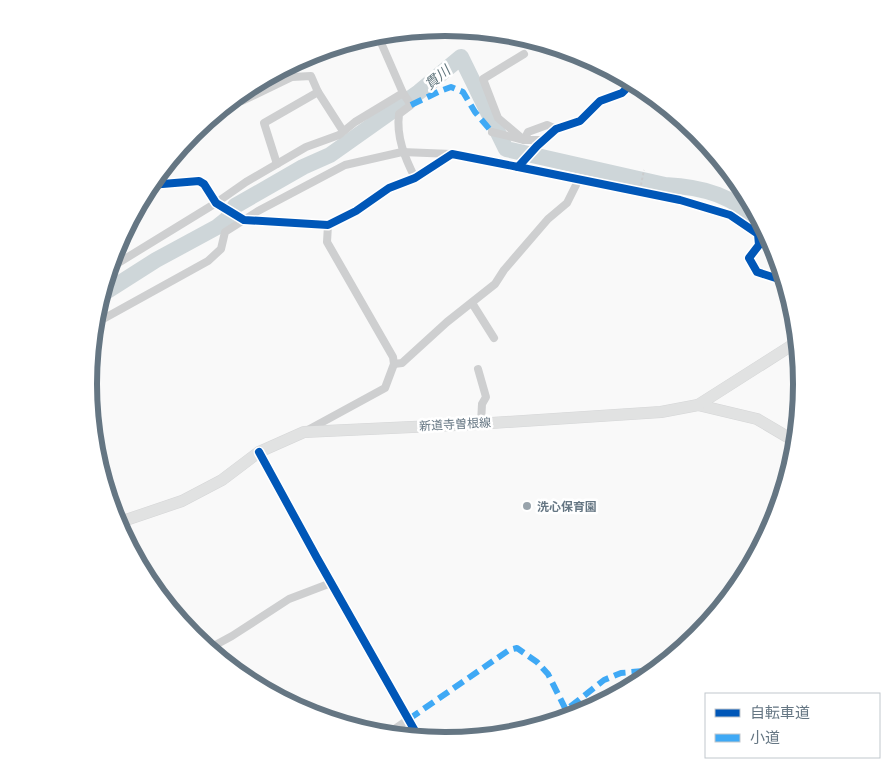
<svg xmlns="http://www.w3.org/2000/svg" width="890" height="768" viewBox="0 0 890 768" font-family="Manrope,'Noto Sans JP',sans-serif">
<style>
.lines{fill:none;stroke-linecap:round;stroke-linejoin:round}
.river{stroke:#ced6d9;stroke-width:16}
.secondary-casing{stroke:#d5d6d7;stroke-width:12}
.path{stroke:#cbcccd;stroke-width:2;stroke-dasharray:2.5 2.5;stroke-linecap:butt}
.street{stroke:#cecfd0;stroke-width:8}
.secondary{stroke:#e1e2e2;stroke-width:11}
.quiet{stroke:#3fa9f5;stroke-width:6;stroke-dasharray:12 6;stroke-linecap:butt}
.cycleway-casing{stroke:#fff;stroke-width:11}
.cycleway{stroke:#0057b8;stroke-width:8}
.poi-dot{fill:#99a4ac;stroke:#fff;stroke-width:2}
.labels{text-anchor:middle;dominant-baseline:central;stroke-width:5;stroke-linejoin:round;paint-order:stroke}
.street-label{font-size:12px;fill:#657683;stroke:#fff}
.poi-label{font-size:12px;font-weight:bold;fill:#657683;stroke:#fff;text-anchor:start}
.water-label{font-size:14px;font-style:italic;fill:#60757c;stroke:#fff}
.rim{fill:none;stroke:#657683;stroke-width:6}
</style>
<rect width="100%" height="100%" fill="#f9f9f9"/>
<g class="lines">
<!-- river -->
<path class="river" d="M101 295 156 260 217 227 227 219 235 206 303 167 330 155 419 92 461 57 506 149 665 185C705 187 733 196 761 223"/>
<defs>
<g id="secondary">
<polyline points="698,405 757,419 796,442"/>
<polyline points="117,523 182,501 222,480 259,452 304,432 477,424 661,412 698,405 797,342"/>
</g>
</defs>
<!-- secondary casing -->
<use href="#secondary" class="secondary-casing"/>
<!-- path -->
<polyline class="path" points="641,185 644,170"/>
<!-- street -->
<g class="street">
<path d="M375 35 379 38 403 93 411 105 399 114C396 137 405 158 415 178"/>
<polyline points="524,54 483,79 498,118 524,140 528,132 547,125 556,129"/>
<polyline points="229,102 242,101 292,77 311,76 318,92 343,131"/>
<polyline points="492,132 524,140 545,140"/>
<polyline points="277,164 264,123 318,92"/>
<polyline points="518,167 680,200 730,215 758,234 759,245 749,258 757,272 785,281"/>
<polyline points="150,185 199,181 204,184 216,203 244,220 328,225 356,211 389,188 415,178 452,154 518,167 537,146 556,129 580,121 600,101 622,93 633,82"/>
<polyline points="110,268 216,203 246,182 306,147 339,135 355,122 403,93"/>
<polyline points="472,303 494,338"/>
<polyline points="94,324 208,261 221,249 225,232 258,211 345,165 402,152 452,154"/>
<polyline points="394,364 402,363 447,322 495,284 504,270 548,219 567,203 579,179"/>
<polyline points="478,369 486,397 482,404 481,423"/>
<polyline points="306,431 385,388 394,364 393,357 327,242 328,225"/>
<polyline points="259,452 317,558 419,738"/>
<polyline points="208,649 232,636 289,599 331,583"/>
<polyline points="386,735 409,719"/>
</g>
<!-- secondary -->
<use href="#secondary" class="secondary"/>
<!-- quiet -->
<g class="quiet">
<polyline points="411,105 440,91 451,87 463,92 475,112 492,132"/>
<polyline points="409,719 509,650 517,648 537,662 548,674 566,710 604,680 621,673 656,670"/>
</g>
<defs>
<g id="cycleway">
<polyline points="518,167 680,200 730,215 758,234 759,245 749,258 757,272 785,281"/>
<polyline points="150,185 199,181 204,184 216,203 244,220 328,225 356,211 389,188 415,178 452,154 518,167 537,146 556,129 580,121 600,101 622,93 633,82"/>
<polyline points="259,452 317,558 419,738"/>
</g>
</defs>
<!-- cycleway casing -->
<use href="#cycleway" class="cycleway-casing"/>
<!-- cycleway -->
<use href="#cycleway" class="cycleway"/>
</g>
<!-- markers -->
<circle class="poi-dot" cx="527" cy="506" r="5"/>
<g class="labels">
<!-- street labels -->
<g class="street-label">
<text transform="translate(455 424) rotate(-3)">新道寺曽根線</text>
</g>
<!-- poi labels -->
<g class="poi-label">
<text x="537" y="506">洗心保育園</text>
</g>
<!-- water labels -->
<g class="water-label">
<text transform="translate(437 77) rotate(-40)">貫川</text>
</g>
</g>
<!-- crop -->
<path d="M0 0H890V768H0ZM97 384a348 348 0 1 1 696 0a348 348 0 1 1-696 0Z" fill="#fff" fill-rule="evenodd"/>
<path class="rim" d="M97 384a348 348 0 1 1 696 0a348 348 0 1 1-696 0Z"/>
<!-- legend -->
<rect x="705" y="693" width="175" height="65" fill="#ffffff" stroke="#c1c8cd"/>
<rect x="715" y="709" width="25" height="8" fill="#0057b8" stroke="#c1c8cd"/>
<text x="750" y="718" font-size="15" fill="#657683">自転車道</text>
<rect x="715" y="734" width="25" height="8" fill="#3fa9f5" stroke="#c1c8cd"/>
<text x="750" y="743" font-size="15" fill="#657683">小道</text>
</svg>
